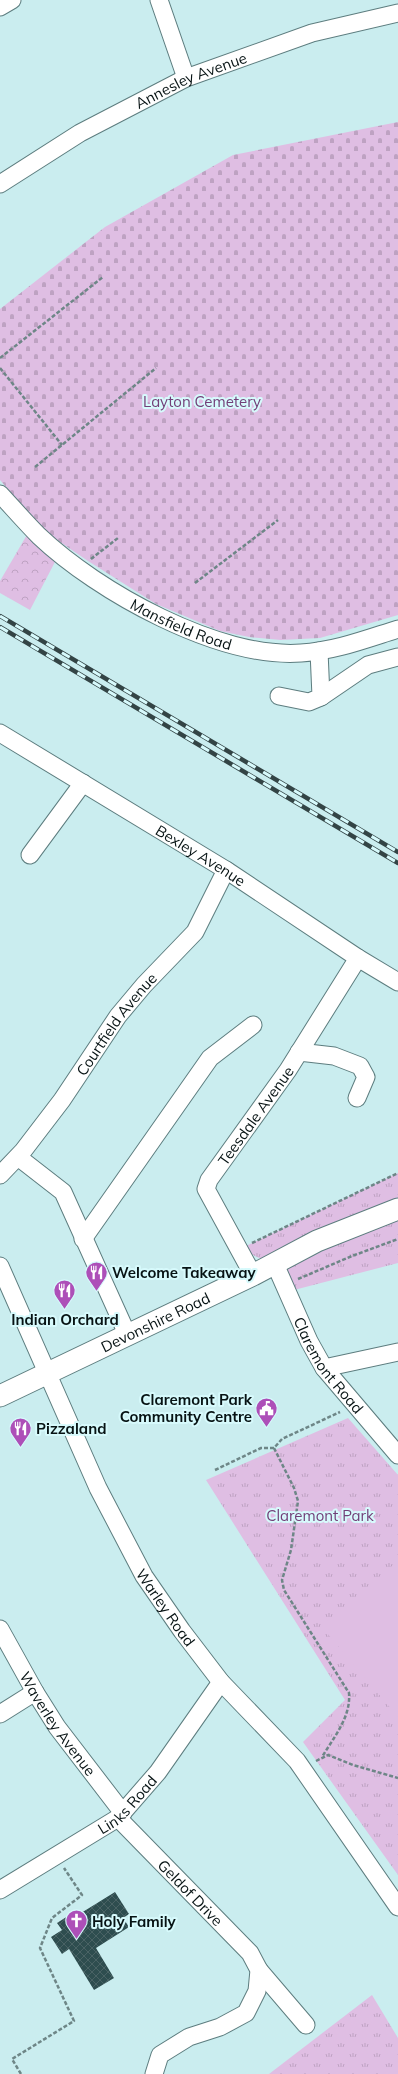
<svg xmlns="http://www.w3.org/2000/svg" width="398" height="2074" viewBox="0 0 398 2074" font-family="Mulish,sans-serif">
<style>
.grass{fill:url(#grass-tufts)}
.forest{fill:url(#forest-crowns)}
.cemetery{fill:url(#cemetery-stones)}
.garden{fill:#dfbee3}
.building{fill:url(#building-cross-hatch)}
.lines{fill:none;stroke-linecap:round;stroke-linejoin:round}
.minor-casing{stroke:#5d7d7f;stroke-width:19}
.major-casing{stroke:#5d7d7f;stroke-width:23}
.path{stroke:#6e8687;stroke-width:2.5;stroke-dasharray:4 2;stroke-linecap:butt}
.minor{stroke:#fff;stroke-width:17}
.major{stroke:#fff;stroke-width:21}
.rail-casing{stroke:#334445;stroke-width:4.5}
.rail{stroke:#d7fafc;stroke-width:3;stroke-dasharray:9;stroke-linecap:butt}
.labels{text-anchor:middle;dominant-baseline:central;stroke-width:4;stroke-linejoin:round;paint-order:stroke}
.street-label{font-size:15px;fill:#071314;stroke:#d7fafc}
.park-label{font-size:15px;fill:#723f78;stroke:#d7fafc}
.poi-label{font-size:15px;font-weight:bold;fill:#071314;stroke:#d7fafc;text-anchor:start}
</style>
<defs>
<pattern id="grass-tufts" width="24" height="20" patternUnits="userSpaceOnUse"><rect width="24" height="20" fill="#dfbee3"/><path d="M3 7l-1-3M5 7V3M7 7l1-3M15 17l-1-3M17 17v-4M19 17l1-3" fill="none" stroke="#bea2c2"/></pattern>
<pattern id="forest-crowns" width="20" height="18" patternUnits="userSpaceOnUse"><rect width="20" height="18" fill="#dfbee3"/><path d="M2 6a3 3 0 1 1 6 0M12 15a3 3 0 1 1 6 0" fill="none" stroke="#bea2c2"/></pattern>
<pattern id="cemetery-stones" width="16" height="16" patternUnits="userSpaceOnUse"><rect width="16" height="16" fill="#dfbee3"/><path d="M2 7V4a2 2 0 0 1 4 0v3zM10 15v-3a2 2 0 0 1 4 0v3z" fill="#bea2c2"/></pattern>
<pattern id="building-cross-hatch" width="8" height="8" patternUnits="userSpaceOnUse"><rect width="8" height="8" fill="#2e4d4f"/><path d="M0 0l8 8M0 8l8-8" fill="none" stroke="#496264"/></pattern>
</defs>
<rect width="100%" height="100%" fill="#caedef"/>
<!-- grass -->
<g class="grass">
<polygon points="398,1173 398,1209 281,1262 259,1258 251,1254 246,1246"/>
<polygon points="398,1220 398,1263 294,1290 285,1270 354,1235"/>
<polygon points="348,1418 398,1475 398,1875 303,1742 345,1700 206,1480"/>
<polygon points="372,1995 398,2038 398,2074 269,2074"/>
</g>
<!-- forest -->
<polygon class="forest" points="28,533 57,558 30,610 0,593 0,581"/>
<!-- cemetery -->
<polygon class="cemetery" points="398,122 398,615 320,638 281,640 249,637 220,631 156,604 88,561 44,531 0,480 0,309 105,227 233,155"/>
<!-- garden -->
<polygon class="garden" points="398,1561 398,1717 321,1626"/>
<!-- building -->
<polygon class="building" points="115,1892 129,1914 123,1918 129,1927 96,1948 114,1978 94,1990 69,1949 62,1954 51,1937 62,1930 57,1923 71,1914 73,1918"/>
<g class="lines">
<defs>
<g id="minor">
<polyline points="159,0 186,78"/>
<polyline points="0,7 12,0"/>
<path id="s1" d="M0 184 80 133 186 78 312 33 398 13"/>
<path id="s2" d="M0 494C13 508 26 523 39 536 98 592 219 659 301 653 335 651 366 639 398 629"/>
<polyline points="279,696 309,702 321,697 319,651"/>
<polyline points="321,697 368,665 398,657"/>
<path id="s3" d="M0 733 226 870 358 958 398 982"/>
<polyline points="30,855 83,783"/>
<polyline points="299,1052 334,1056 360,1066 366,1077 357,1098"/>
<polyline points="18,1157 63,1192 128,1336"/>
<path id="s4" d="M0 1175 23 1151 62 1100 118 1016 144 985 195 932 226 870"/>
<polyline points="83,1239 210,1058 253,1025"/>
<path id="s5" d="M275 1264 309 1341 324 1368 398 1455"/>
<path id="s6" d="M0 1266 98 1488 144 1576 182 1631 221 1682 297 1761 398 1907"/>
<path id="s7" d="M253 1275 206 1189 209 1180 288 1070 358 958"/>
<polyline points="324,1368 398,1352"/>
<path id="s8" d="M0 1629 35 1692 57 1727 123 1813"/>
<polyline points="0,1714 35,1692"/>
<path id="s9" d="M118 1818 250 1953 259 1970 257 1991 246 2013 220 2027 189 2037 160 2055 154 2074"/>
<path id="s10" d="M0 1890 118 1818 158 1772 221 1682"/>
<polyline points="259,1970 306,2025"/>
</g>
<g id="major">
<path id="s11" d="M0 1396 253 1275 317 1241 398 1209"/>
</g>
</defs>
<!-- minor casing -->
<use href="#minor" class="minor-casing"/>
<!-- major casing -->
<use href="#major" class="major-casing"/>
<!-- path -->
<g class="path">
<polyline points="0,358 103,277"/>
<polyline points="0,368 62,445"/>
<polyline points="35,467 156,368"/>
<polyline points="91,559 118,538"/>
<polyline points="195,583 278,520"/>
<polyline points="252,1243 398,1173"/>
<polyline points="298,1279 352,1256 398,1239"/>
<path d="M274 1448 294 1488 298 1501 291 1550 282 1580 284 1590 349 1693C351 1717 334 1737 322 1757"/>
<polyline points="215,1470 261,1448 274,1448 282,1439 340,1412"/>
<polyline points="316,1761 328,1755 353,1765 398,1778"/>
<polyline points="21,2074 12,2059 74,2021 40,1948 52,1918 82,1895 64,1868"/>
</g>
<!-- minor -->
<use href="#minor" class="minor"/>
<!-- major -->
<use href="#major" class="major"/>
<defs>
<g id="rail">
<polyline points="0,616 398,852"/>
<polyline points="0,627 398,863"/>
</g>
</defs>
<!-- rail casing -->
<use href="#rail" class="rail-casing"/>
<!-- rail -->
<use href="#rail" class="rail"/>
</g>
<!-- icons -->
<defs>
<symbol id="restaurant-pin" viewBox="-11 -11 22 30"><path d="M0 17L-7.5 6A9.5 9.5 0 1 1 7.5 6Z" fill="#ad4fb8" stroke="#d7fafc"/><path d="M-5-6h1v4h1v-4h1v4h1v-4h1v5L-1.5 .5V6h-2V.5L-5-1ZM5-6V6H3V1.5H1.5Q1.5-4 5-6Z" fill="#fff"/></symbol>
<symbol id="civic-pin" viewBox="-11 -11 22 30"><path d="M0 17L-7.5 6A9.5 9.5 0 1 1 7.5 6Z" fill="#ad4fb8" stroke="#d7fafc"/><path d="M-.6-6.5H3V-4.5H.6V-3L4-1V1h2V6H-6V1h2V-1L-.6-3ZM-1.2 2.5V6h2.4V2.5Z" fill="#fff"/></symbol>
<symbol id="church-pin" viewBox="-11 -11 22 30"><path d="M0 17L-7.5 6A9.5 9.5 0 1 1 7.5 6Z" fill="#ad4fb8" stroke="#d7fafc"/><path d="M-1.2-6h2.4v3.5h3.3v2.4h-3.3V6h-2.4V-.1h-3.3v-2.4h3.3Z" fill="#fff"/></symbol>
</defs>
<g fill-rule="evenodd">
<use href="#restaurant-pin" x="84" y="1260" width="25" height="34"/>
<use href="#restaurant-pin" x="52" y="1278" width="25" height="34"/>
<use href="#civic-pin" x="254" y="1396" width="25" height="34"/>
<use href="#restaurant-pin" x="8" y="1416" width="25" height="34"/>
<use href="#church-pin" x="64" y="1908" width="25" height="34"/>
</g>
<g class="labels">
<!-- street labels -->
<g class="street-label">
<text stroke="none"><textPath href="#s1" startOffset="218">Annesley Avenue</textPath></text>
<text stroke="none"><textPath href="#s2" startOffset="226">Mansfield Road</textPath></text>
<text stroke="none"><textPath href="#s3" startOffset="235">Bexley Avenue</textPath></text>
<text stroke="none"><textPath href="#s4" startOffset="191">Courtfield Avenue</textPath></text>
<text stroke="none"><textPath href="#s7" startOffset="187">Teesdale Avenue</textPath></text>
<text stroke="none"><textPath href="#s11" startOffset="172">Devonshire Road</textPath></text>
<text stroke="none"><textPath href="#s5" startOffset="115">Claremont Road</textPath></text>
<text stroke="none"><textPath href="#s6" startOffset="380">Warley Road</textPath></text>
<text stroke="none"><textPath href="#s8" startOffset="111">Waverley Avenue</textPath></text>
<text stroke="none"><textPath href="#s10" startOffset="154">Links Road</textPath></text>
<text stroke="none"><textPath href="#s9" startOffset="104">Geldof Drive</textPath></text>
</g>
<!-- park labels -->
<g class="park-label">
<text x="202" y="401">Layton Cemetery</text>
<text x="320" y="1515">Claremont Park</text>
</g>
<!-- poi labels -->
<g class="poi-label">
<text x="112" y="1272">Welcome Takeaway</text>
<text x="65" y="1319" text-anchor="middle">Indian Orchard</text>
<text x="252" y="1399" text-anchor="end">Claremont Park<tspan x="252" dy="17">Community Centre</tspan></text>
<text x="36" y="1428">Pizzaland</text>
<text x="92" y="1921">Holy Family</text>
</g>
</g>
</svg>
